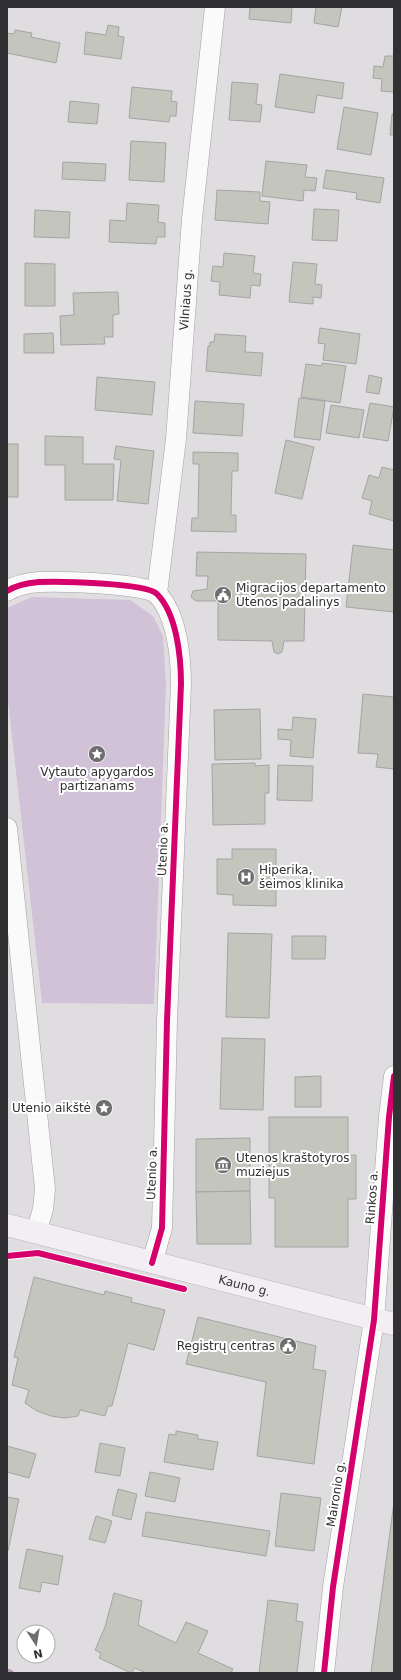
<svg xmlns="http://www.w3.org/2000/svg" width="401" height="1680" viewBox="0 0 401 1680" font-family="'DejaVu Sans',sans-serif">
<style>
.green{fill:#d2c2d7}
.lines{fill:none;stroke-linecap:round;stroke-linejoin:round}
.stream{stroke:#ac94b4;stroke-width:7}
.building{fill:#c4c5bd;stroke:#a5a4a4}
.minor-casing{stroke:#a2a0a3;stroke-width:21}
.primary-casing{stroke:#bcb3be;stroke-width:23}
.minor{stroke:#fafafa;stroke-width:20}
.primary{stroke:#f3eef4;stroke-width:22}
.cycleway-casing{stroke:#fff;stroke-width:8}
.cycleway{stroke:#d6006c;stroke-width:6}
.labels{text-anchor:middle;dominant-baseline:central;stroke-width:4;stroke-linejoin:round;paint-order:stroke}
.street-label{font-size:12px;fill:#313032;stroke:#fff}
.poi-label{font-size:12px;fill:#313032;stroke:#fff;text-anchor:start}
</style>
<rect width="100%" height="100%" fill="#e0dde1"/>
<!-- green -->
<polygon class="green" points="32,597 130,600 153,616 163,636 166,684 154,1004 42,1003 7,692 7,608"/>
<g class="lines">
<!-- stream -->
<polyline class="stream" points="7,1672 10,1673"/>
</g>
<!-- building -->
<g class="building">
<polygon points="250,7 292,7 291,23 249,19"/>
<polygon points="316,7 342,7 338,27 314,23"/>
<polygon points="108,25 119,27 118,36 124,37 121,59 84,54 86,32 106,35"/>
<polygon points="15,30 32,33 31,37 60,43 56,63 7,53 7,33 14,34"/>
<polygon points="385,56 394,56 394,92 381,91 382,79 373,78 374,66 383,67"/>
<polygon points="280,74 344,83 342,99 317,95 314,113 275,107"/>
<polygon points="232,82 258,84 256,104 262,105 260,122 229,120"/>
<polygon points="132,87 172,91 171,101 177,102 176,116 170,116 169,122 129,118"/>
<polygon points="70,101 99,104 97,124 68,122"/>
<polygon points="344,107 378,113 371,155 337,149"/>
<polygon points="392,114 394,114 394,135 390,135"/>
<polygon points="131,141 166,143 164,182 129,180"/>
<polygon points="266,161 307,165 305,177 317,178 315,191 304,190 303,201 262,196"/>
<polygon points="63,162 106,164 105,181 62,179"/>
<polygon points="326,170 384,178 380,203 356,199 357,193 323,188"/>
<polygon points="217,190 260,192 260,201 270,202 268,224 215,220"/>
<polygon points="127,203 159,205 158,222 165,223 165,237 157,237 156,244 109,242 110,220 126,221"/>
<polygon points="314,209 339,210 337,241 312,240"/>
<polygon points="35,210 70,212 69,238 34,237"/>
<polygon points="224,253 255,256 253,273 261,274 260,286 251,285 250,298 219,295 220,282 211,281 213,266 223,267"/>
<polygon points="293,262 317,264 315,284 322,285 321,298 313,297 313,304 289,302"/>
<polygon points="25,263 55,264 55,306 25,306"/>
<polygon points="118,292 119,314 113,315 113,337 104,337 105,344 61,345 60,316 74,315 73,293"/>
<polygon points="320,328 360,334 356,364 323,360 325,344 318,343"/>
<polygon points="53,333 54,353 24,353 24,334"/>
<polygon points="215,334 246,336 245,352 263,353 261,376 206,371 208,346 210,346 210,342 214,342"/>
<polygon points="322,363 346,366 340,403 301,397 306,364 322,366"/>
<polygon points="369,375 382,378 379,394 366,392"/>
<polygon points="97,377 155,382 152,415 95,410"/>
<polygon points="299,398 325,401 320,440 294,437"/>
<polygon points="195,401 244,404 242,436 193,433"/>
<polygon points="370,403 394,407 388,441 363,437"/>
<polygon points="331,405 364,410 359,438 326,433"/>
<polygon points="45,436 83,437 83,464 114,464 113,500 65,500 65,465 45,465"/>
<polygon points="286,440 314,447 302,499 275,493"/>
<rect x="7" y="444" width="11" height="53"/>
<polygon points="116,446 154,451 148,504 117,501 121,460 114,459"/>
<polygon points="193,452 238,453 238,471 232,471 231,515 236,515 236,532 191,531 192,518 198,518 199,464 193,464"/>
<polygon points="382,467 394,470 394,521 369,514 372,501 362,498 369,475 379,478"/>
<polygon points="353,545 394,550 394,612 346,607"/>
<polygon points="197,552 306,554 304,641 284,641 282,652 278,654 274,652 272,641 218,640 218,601 196,601 191,597 193,591 207,589 208,576 196,576"/>
<polygon points="363,694 394,697 394,769 376,767 378,754 358,753"/>
<polygon points="260,709 261,759 215,760 214,710"/>
<polygon points="293,717 316,719 313,758 290,756 291,740 278,739 278,729 292,730"/>
<polygon points="255,763 255,766 269,765 269,793 265,793 265,824 213,825 212,764"/>
<polygon points="278,765 313,766 312,801 277,800"/>
<polygon points="232,849 276,849 276,906 233,905 233,895 217,894 217,859 232,859"/>
<polygon points="228,933 272,934 269,1018 226,1017"/>
<polygon points="292,936 326,936 325,959 292,959"/>
<polygon points="222,1038 265,1039 263,1110 220,1109"/>
<polygon points="321,1076 321,1107 295,1107 295,1077"/>
<polygon points="269,1117 348,1117 348,1155 356,1155 356,1199 348,1199 348,1247 275,1247 275,1198 269,1198"/>
<polygon points="250,1138 250,1191 196,1192 196,1139"/>
<polygon points="250,1191 251,1244 197,1244 196,1192"/>
<polygon points="34,1277 104,1295 105,1291 132,1298 131,1302 165,1310 154,1350 128,1343 112,1406 108,1406 105,1416 80,1410 78,1416 64,1418 51,1416 37,1411 25,1403 29,1390 12,1385 18,1358 14,1357"/>
<polygon points="198,1317 316,1346 313,1369 326,1371 314,1464 257,1456 266,1382 186,1364"/>
<polygon points="176,1431 198,1435 198,1439 218,1442 213,1470 164,1462 169,1434 176,1435"/>
<polygon points="100,1443 125,1448 120,1476 95,1472"/>
<polygon points="7,1446 36,1454 29,1478 7,1472"/>
<polygon points="150,1472 180,1478 175,1502 145,1496"/>
<polygon points="118,1489 137,1494 131,1520 112,1515"/>
<polygon points="281,1493 321,1498 314,1551 275,1546"/>
<polygon points="7,1497 19,1499 8,1551 7,1551"/>
<polygon points="394,1502 394,1673 371,1673"/>
<polygon points="146,1512 270,1531 266,1556 142,1536"/>
<polygon points="96,1516 112,1521 105,1543 89,1539"/>
<polygon points="27,1549 63,1556 58,1585 42,1582 40,1592 19,1588"/>
<polygon points="114,1593 142,1601 138,1625 176,1643 186,1622 208,1631 198,1653 233,1669 231,1673 146,1673 135,1668 131,1673 99,1658 101,1653 95,1650 105,1627"/>
<polygon points="268,1600 298,1604 296,1621 303,1622 297,1673 259,1673"/>
</g>
<g class="lines">
<defs>
<g id="minor">
<path d="M7 591C16 585 28 583 39 582 57 581 147 583 157 594 177 614 181 658 181 684L167 1021 162 1228 152 1263"/>
<path id="s1" d="M157 593 176 439 192 219 215 7"/>
<polyline points="7,828 45,1189 43,1209 36,1233"/>
<polyline points="324,1673 333,1587 374,1320 389,1117 394,1076"/>
</g>
<g id="primary">
<path id="s2" d="M7 1225 394 1324"/>
</g>
</defs>
<!-- minor casing -->
<use href="#minor" class="minor-casing"/>
<!-- primary casing -->
<use href="#primary" class="primary-casing"/>
<!-- minor -->
<use href="#minor" class="minor"/>
<!-- primary -->
<use href="#primary" class="primary"/>
<defs>
<g id="cycleway">
<path d="M7 591C16 585 28 583 39 582 57 581 147 583 157 594 177 614 181 658 181 684L167 1021 162 1228 152 1263"/>
<polyline points="7,1256 38,1253 184,1289"/>
<polyline points="324,1673 333,1587 374,1320 389,1117 394,1076"/>
</g>
</defs>
<!-- cycleway casing -->
<use href="#cycleway" class="cycleway-casing"/>
<!-- cycleway -->
<use href="#cycleway" class="cycleway"/>
</g>
<!-- icons -->
<defs>
<symbol id="civic-disc" viewBox="-11 -11 22 22"><circle r="9.5" fill="#6e6d6f" stroke="#fff"/><path d="M-.6-6.5H3V-4.5H.6V-3L4-1V1h2V6H-6V1h2V-1L-.6-3ZM-1.2 2.5V6h2.4V2.5Z" fill="#fff"/></symbol>
<symbol id="sight-disc" viewBox="-11 -11 22 22"><circle r="9.5" fill="#6e6d6f" stroke="#fff"/><path d="M0-6L1.8-2.2L6-1.7L2.9 1.2L3.7 5.4L0 3.3L-3.7 5.4L-2.9 1.2L-6-1.7L-1.8-2.2Z" fill="#fff"/></symbol>
<symbol id="hospital-disc" viewBox="-11 -11 22 22"><circle r="9.5" fill="#6e6d6f" stroke="#fff"/><path d="M-5-5h3v3.5h4V-5h3V5h-3V1.5h-4V5h-3Z" fill="#fff"/></symbol>
<symbol id="museum-disc" viewBox="-11 -11 22 22"><circle r="9.5" fill="#6e6d6f" stroke="#fff"/><path d="M0-6L6-3V-2H-6V-3ZM-5-1h2V3h-2ZM-1-1h2V3h-2ZM3-1h2V3H3ZM-6 4H6V6H-6Z" fill="#fff"/></symbol>
</defs>
<g fill-rule="evenodd">
<use href="#civic-disc" x="213" y="585" width="20" height="20"/>
<use href="#sight-disc" x="87" y="744" width="20" height="20"/>
<use href="#hospital-disc" x="236" y="867" width="20" height="20"/>
<use href="#sight-disc" x="94" y="1098" width="20" height="20"/>
<use href="#museum-disc" x="213" y="1155" width="20" height="20"/>
<use href="#civic-disc" x="278" y="1336" width="20" height="20"/>
</g>
<g class="labels">
<!-- street labels -->
<g class="street-label">
<text stroke="none"><textPath href="#s1" startOffset="295">Vilniaus g.</textPath></text>
<text transform="translate(163 849) rotate(-88)">Utenio a.</text>
<text transform="translate(152 1173) rotate(-88)">Utenio a.</text>
<text transform="translate(372 1197) rotate(-86)">Rinkos a.</text>
<text stroke="none"><textPath href="#s2" startOffset="245">Kauno g.</textPath></text>
<text transform="translate(336 1494) rotate(-81)">Maironio g.</text>
</g>
<!-- poi labels -->
<g class="poi-label">
<text x="236" y="588">Migracijos departamento<tspan x="236" dy="14">Utenos padalinys</tspan></text>
<text x="97" y="772" text-anchor="middle">Vytauto apygardos<tspan x="97" dy="14">partizanams</tspan></text>
<text x="259" y="870">Hiperika,<tspan x="259" dy="14">šeimos klinika</tspan></text>
<text x="91" y="1108" text-anchor="end">Utenio aikštė</text>
<text x="236" y="1158">Utenos kraštotyros<tspan x="236" dy="14">muziejus</tspan></text>
<text x="275" y="1346" text-anchor="end">Registrų centras</text>
</g>
</g>
<!-- border -->
<rect width="401" height="1680" fill="none" stroke="#313032" stroke-width="16"/>
<!-- north arrow -->
<g transform="translate(36 1644) rotate(168)"><circle r="19" fill="#ffffff" stroke="#adacad"/>
<path d="M0-3L7 15L0 10L-7 15Z" fill="#6e6d6f"/>
<text y="-6" font-size="11" font-weight="bold" text-anchor="middle" fill="#313032">N</text>
</g>
</svg>
